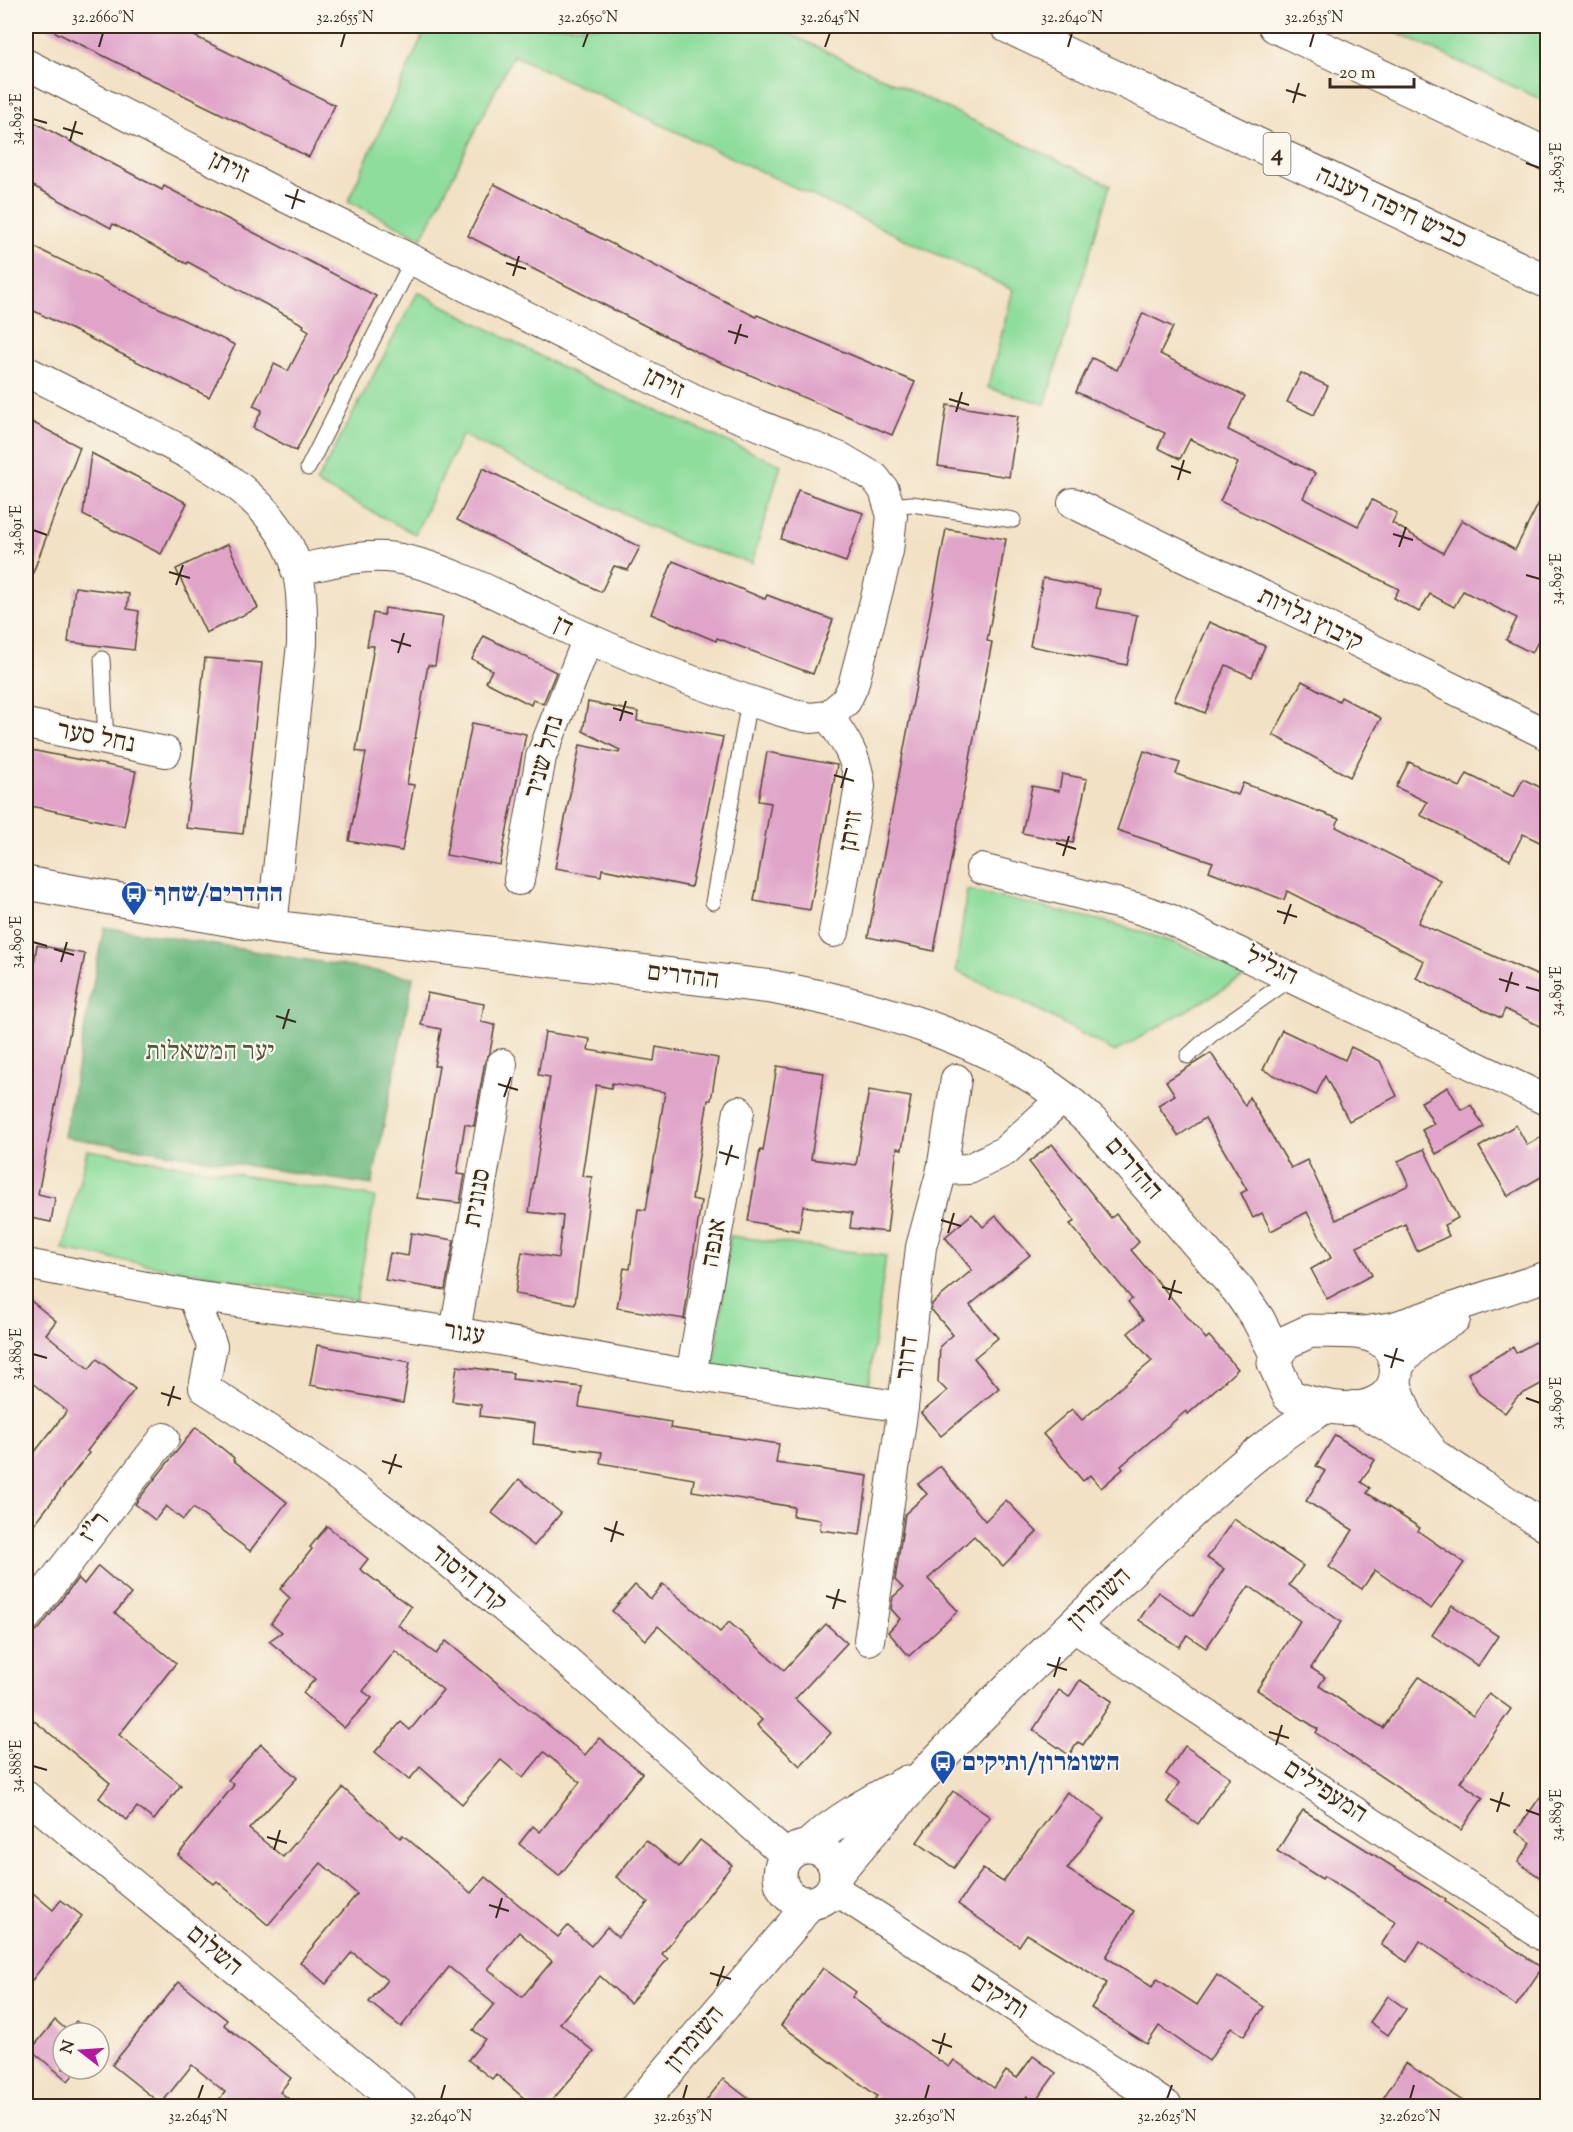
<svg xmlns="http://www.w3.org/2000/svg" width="1573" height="2132" viewBox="0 0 1573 2132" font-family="'Sorts Mill Goudy','Frank Ruhl Libre',serif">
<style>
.green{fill:#8edd9c;stroke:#64845d;stroke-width:1.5}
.forest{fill:#72bc84;stroke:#567351;stroke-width:1.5}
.building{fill:#e0a4c9;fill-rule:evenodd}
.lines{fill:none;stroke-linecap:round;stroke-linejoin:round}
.lane-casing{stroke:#564537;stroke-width:17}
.street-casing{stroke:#564537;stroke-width:32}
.secondary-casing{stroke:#564537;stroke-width:35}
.highway-casing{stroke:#564537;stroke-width:35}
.lane{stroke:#fff;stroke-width:15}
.street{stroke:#fff;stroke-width:30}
.secondary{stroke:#fff;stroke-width:33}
.highway{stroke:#fff;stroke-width:33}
.ticks{fill:none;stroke:#3b2a1e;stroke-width:2}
.labels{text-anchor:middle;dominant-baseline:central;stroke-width:4.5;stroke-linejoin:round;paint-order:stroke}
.shield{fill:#fbf7ec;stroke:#75685c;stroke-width:1.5}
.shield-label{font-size:24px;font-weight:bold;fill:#3b2a1e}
.street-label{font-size:26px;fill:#3b2a1e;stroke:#fbf7ec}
.transit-label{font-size:26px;font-weight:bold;fill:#164399;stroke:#fbf7ec;text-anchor:start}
.park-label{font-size:26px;fill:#50573e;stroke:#fbf7ec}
.neatline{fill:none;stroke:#3b2a1e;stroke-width:2}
.ticks-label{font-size:15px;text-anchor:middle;fill:#3b2a1e}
</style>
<rect width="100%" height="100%" fill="#fbf7ec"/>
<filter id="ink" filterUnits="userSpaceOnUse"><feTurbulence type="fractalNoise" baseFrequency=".0167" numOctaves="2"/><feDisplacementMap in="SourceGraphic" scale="12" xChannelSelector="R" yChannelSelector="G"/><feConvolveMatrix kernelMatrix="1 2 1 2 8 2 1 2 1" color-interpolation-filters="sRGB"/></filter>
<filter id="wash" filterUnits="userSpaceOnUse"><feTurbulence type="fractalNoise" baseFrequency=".008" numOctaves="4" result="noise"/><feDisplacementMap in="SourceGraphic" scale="24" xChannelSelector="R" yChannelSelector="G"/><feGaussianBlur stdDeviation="1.35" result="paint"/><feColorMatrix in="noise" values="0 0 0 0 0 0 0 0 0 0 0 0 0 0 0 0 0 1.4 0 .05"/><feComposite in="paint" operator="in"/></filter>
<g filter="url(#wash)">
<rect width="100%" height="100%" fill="#f2e1c4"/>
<!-- green -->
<g class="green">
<polygon points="427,26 773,26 1110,185 1045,404 988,388 1013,290 513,55 422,238 348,201"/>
<polygon points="1382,26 1547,26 1547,102"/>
<polygon points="418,292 578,376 781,465 752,563 683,542 462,435 415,534 316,483"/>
<polygon points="967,890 1112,923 1176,943 1251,973 1115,1052 1024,1002 956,971"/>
<polygon points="87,1150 375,1197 356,1301 63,1250"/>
<polygon points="730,1236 886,1256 868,1389 714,1368"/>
</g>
<!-- forest -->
<polygon class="forest" points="104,927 413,977 372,1185 64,1137"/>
<g id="blocks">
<!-- building -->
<g class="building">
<polygon points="43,26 174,26 335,105 309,157"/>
<polygon points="26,118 162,190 164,186 376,296 296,451 253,428 262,410 253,406 274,364 288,371 309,331 303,327 304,325 188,262 187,264 113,224 111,228 26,182"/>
<polygon points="494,184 756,317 757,315 915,382 892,435 703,355 468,236"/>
<polygon points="26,243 235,345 209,397 26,307"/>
<polygon points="1143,313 1173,327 1160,354 1245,396 1228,430 1315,473 1303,498 1358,526 1372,500 1397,513 1392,523 1443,553 1462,520 1515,550 1548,485 1548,622 1532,653 1506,640 1517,618 1463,591 1454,607 1430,594 1419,612 1394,598 1399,589 1220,501 1238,463 1190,439 1180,459 1158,448 1165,433 1076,392 1092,358 1117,370"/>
<polygon points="1301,373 1328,386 1314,415 1287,402"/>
<polygon points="947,405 1018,416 1009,477 938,466"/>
<polygon points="26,419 80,447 28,586 26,586"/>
<polygon points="91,453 187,503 161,554 83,515"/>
<polygon points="483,468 640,547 628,570 614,566 601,592 457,520"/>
<polygon points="798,490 863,513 846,562 781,539"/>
<polygon points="946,529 1006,539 987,641 992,642 934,951 868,937"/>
<polygon points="228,544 258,608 206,633 176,569"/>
<polygon points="673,561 765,599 767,595 833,620 813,674 717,638 716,641 651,614"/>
<polygon points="1043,578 1100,589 1096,608 1137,615 1127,665 1030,646"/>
<polygon points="75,587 129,594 127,609 139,611 134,650 68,642"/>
<polygon points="385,608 443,617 435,666 428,665 407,784 414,785 402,851 349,841 366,753 356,751 374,646 367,646 373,613 384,615"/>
<polygon points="1209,622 1265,646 1252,677 1226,665 1205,713 1174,700"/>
<polygon points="484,636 556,672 543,704 533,699 531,705 486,682 492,670 472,659"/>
<polygon points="205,658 262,663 243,834 186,828"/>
<polygon points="1302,681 1339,701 1341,697 1381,718 1350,777 1273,735"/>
<polygon points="588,702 638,712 637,721 723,737 691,887 602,869 601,876 555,868 580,745 619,753 620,750 583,731"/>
<polygon points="472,723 526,734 500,865 446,855"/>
<polygon points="26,749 136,771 124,826 26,805"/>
<polygon points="1144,751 1180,763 1176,774 1238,795 1243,783 1339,819 1336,827 1440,880 1418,923 1548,980 1548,1030 1505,1009 1501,1018 1416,978 1424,961 1287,891 1284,900 1209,871 1213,862 1117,830"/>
<polygon points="767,752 837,765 810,910 754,901 771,803 758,801"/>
<polygon points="1409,762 1460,787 1467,774 1514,797 1523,779 1548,791 1548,846 1523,834 1510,860 1420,815 1427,802 1396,787"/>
<polygon points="1062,774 1087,779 1073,843 1022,833 1032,786 1059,791"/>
<polygon points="37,945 85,954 38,1194 55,1198 51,1222 26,1217 26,1008"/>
<polygon points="427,993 484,1004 481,1022 495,1025 490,1052 485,1061 474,1126 465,1124 457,1174 465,1175 460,1203 417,1198 439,1066 434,1066 441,1029 421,1025"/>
<polygon points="1282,1030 1345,1060 1351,1047 1380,1061 1397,1096 1349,1121 1325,1076 1316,1095 1263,1070"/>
<polygon points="545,1032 590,1039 588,1050 654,1061 656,1047 718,1058 711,1100 708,1100 692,1199 701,1201 684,1319 617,1308 624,1268 630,1269 638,1209 646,1210 665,1092 612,1083 611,1088 596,1085 582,1176 592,1177 575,1304 515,1294 522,1252 558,1258 563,1216 529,1212 550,1077 538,1075"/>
<polygon points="1211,1053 1245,1106 1249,1097 1291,1168 1307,1160 1336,1220 1409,1185 1398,1161 1424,1149 1458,1218 1444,1225 1449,1236 1417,1251 1405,1224 1357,1247 1372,1275 1327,1299 1311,1269 1331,1258 1307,1212 1271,1231 1262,1213 1253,1218 1241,1193 1247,1190 1205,1118 1178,1136 1158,1105 1175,1095 1166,1081"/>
<polygon points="777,1066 824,1073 811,1159 856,1165 869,1090 911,1097 902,1149 897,1148 887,1232 850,1228 852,1213 803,1206 799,1231 748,1221 760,1150 763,1151"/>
<polygon points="1448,1087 1461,1110 1471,1105 1484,1127 1436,1154 1422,1130 1434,1124 1421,1102"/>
<polygon points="1516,1125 1527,1145 1548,1133 1548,1173 1508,1196 1479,1147"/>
<polygon points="1052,1144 1111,1218 1116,1214 1139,1242 1131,1250 1206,1339 1209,1336 1238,1369 1188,1414 1186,1411 1121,1466 1123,1469 1101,1488 1090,1475 1083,1481 1043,1434 1072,1409 1082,1420 1152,1361 1128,1333 1143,1320 1128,1302 1132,1299 1070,1224 1075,1221 1029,1162"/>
<polygon points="972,1214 983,1227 996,1216 1030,1255 970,1305 998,1338 974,1358 999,1388 941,1436 921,1413 947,1391 938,1382 940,1346 953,1335 931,1309 932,1304 972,1270 945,1237"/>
<polygon points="411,1233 454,1240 445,1290 385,1280 390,1253 408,1256"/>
<polygon points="26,1297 56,1321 46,1334 89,1369 97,1359 135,1389 87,1451 89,1453 26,1535 26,1463 67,1411 26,1378"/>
<polygon points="1548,1335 1548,1380 1517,1397 1505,1413 1479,1394 1468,1373 1513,1347 1516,1353"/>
<polygon points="317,1345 410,1362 403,1403 310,1385"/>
<polygon points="457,1366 513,1373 512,1379 582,1387 579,1407 671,1422 670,1428 779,1444 776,1463 868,1476 860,1535 820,1530 821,1520 793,1516 794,1507 692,1491 694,1479 600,1463 602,1452 533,1444 535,1423 480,1416 481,1405 452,1401"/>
<polygon points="196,1427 234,1458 233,1460 287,1502 250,1551 193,1508 183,1520 166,1506 155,1520 135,1504"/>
<polygon points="1335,1435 1375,1460 1361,1482 1370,1488 1367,1493 1420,1528 1418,1531 1464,1563 1431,1609 1375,1570 1362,1589 1329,1567 1353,1530 1306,1501 1325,1471 1316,1466"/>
<polygon points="940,1466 985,1521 1006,1500 1037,1532 1003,1566 974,1536 928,1579 958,1611 909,1656 888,1632 900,1619 891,1609 893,1597 903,1588 895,1580 905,1514 927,1494 918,1484"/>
<polygon points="519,1479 561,1513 534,1546 492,1513"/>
<polygon points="1234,1519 1303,1566 1289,1585 1341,1622 1311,1668 1325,1677 1319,1686 1383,1728 1419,1677 1473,1716 1489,1693 1511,1709 1460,1782 1483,1798 1461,1830 1316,1733 1318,1729 1257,1690 1300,1621 1249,1586 1206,1648 1187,1635 1179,1647 1139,1620 1158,1592 1193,1616 1224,1569 1207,1558"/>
<polygon points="327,1526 368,1559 360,1569 411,1607 398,1625 436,1654 446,1641 585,1755 599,1738 642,1773 559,1876 519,1844 533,1826 540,1832 580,1782 544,1752 523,1778 501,1760 462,1804 420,1767 409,1780 375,1752 401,1722 410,1730 443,1690 395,1651 363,1691 372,1698 344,1728 303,1693 315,1679 269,1641 282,1632 271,1623 290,1598 280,1589 312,1549 310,1547"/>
<polygon points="98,1566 131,1594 115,1613 176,1663 119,1735 181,1785 154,1820 137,1807 127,1820 99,1798 110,1783 26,1714 26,1638 40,1628 78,1578 84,1584"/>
<polygon points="663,1584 720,1632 729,1622 784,1670 826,1624 847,1643 795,1699 831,1733 800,1766 757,1725 762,1720 658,1626 646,1640 612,1611 635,1585 651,1599"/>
<polygon points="1452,1605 1498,1636 1478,1666 1432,1635"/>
<polygon points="1080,1680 1112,1701 1083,1745 1078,1742 1069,1755 1033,1730 1059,1690 1069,1697"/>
<path d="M261 1744 297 1778 249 1829 283 1857 343 1788 400 1838 403 1835 471 1893 485 1877 558 1937 568 1926 591 1946 607 1927 618 1937 648 1902 616 1877 646 1840 679 1867 700 1840 732 1865 662 1954 668 1959 630 2003 600 1976 560 2023 594 2052 547 2106H533L496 2074 492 2079 468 2060 485 2039 473 2030 494 2004 449 1967 401 2027 369 2002 387 1980 352 1952 326 1984 300 1962 357 1894 321 1863 268 1925 217 1881 214 1884 178 1855 234 1785 228 1780ZM519 1932 552 1961 522 1997 488 1969Z"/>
<polygon points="1185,1746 1230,1777 1198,1824 1167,1802 1179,1783 1166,1774"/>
<polygon points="1548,1786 1548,1883 1518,1862 1531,1843 1516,1831"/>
<polygon points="953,1791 990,1817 954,1868 917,1842"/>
<polygon points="1067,1792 1104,1818 1067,1869 1134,1911 1106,1957 1152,1987 1157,1979 1197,2005 1217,1975 1264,2007 1244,2036 1231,2027 1209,2061 1159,2026 1147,2044 1091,2008 1107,1983 1027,1934 1019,1946 958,1904 983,1869 1003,1882"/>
<polygon points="1303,1810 1446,1900 1445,1902 1542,1968 1516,2006 1420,1941 1407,1962 1381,1945 1396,1922 1324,1876 1322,1879 1277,1851"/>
<polygon points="26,1887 53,1910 61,1900 82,1916 26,1988"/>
<polygon points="823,1968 856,1992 852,1997 919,2047 949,2067 954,2060 994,2088 1006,2071 1017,2078 1033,2056 1056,2073 1035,2102 1027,2096 1019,2106 870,2106 877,2096 781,2025"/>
<polygon points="179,1982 227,2020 224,2025 291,2078 280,2092 298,2106 214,2106 225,2092 192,2065 161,2104 112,2065"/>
<polygon points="1388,1996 1406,2009 1388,2035 1370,2022"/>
<polygon points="55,2020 68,2031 76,2021 91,2033 63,2033 63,2069 78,2069 68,2081 31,2050"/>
<polygon points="1406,2063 1470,2106 1378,2106"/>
<polygon points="723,2079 758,2106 702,2106"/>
</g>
</g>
</g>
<g filter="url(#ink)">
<use href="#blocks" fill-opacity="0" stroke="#564537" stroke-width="1.5"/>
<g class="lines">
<defs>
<g id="lane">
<polyline points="308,468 413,259"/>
<polyline points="889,506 912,504 1013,520"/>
<polyline points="102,659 106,742"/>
<polyline points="713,902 749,701"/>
<polyline points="1188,1056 1212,1034 1293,977"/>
</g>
<g id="street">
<polyline points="26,64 283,196 649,377 696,400 841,458 875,478 884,490 892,516 888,551 853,686 846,701 828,716"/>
<path d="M26 371C61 389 96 407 132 425 190 455 257 484 288 545 304 575 302 612 302 644L272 927"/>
<polyline points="1073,503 1548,735"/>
<path d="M296 570C326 564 355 555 386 557 441 561 532 613 585 637 653 668 722 693 794 715L811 718 828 716"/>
<path d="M828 716C845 739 857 758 860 786L834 932"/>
<polyline points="26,724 166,752"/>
<polyline points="981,869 1136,908 1169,919 1548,1101"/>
<polyline points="519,880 541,757 588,638"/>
<polyline points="942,1170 969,1169 1005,1151 1064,1097"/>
<polyline points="26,1264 193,1296 455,1332 691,1375 903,1407"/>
<path d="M193 1296 212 1346 204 1388C262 1425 321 1462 377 1505 519 1614 652 1737 787 1856"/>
<polyline points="455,1332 502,1064"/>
<polyline points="1353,1333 1394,1327 1548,1276"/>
<polyline points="1397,1367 1420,1342 1455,1319"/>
<polyline points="691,1375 739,1111"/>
<polyline points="1395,1381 1409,1419 1429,1446"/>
<polyline points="1353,1406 1439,1457 1548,1528"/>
<polyline points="26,1617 164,1438"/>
<polyline points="1072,1626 1548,1939"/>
<polyline points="869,1640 903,1407 921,1247 942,1170 956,1079"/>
<polyline points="26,1796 402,2106"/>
<polyline points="829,1895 845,1896 1167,2106"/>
</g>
<g id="secondary">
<path d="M26 883 272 927 772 987C886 1009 1005 1041 1092 1122L1238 1290 1258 1319 1277 1356"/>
<path d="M1310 1331C1331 1332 1356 1329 1375 1337 1403 1350 1404 1390 1375 1403 1351 1415 1313 1405 1289 1396L1274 1363 1284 1343Z"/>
<path d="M808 1846C838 1819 871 1801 907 1782"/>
<circle cx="808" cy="1875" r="28"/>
<path d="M836 1874C925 1766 1027 1669 1128 1573 1190 1514 1249 1452 1322 1408"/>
<polyline points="638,2106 792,1926 808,1904"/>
</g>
<g id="highway">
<polyline points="1007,26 1548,282"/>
<polyline points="1275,26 1548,155"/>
</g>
</defs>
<!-- lane casing -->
<use href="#lane" class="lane-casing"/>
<!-- street casing -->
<use href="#street" class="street-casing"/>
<!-- secondary casing -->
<use href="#secondary" class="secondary-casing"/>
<!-- highway casing -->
<use href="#highway" class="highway-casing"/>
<!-- lane -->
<use href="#lane" class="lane"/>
<!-- street -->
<use href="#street" class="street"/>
<!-- secondary -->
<use href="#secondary" class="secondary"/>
<!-- highway -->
<use href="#highway" class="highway"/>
</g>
</g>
<!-- ticks -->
<path class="ticks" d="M99 47 103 33M341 47 345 33M583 47 588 33M825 47 830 33M1068 47 1072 33M1310 47 1314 33M1286 90 1306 96M1293 103 1299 83M33 119 47 123M63 128 83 134M70 141 76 121M1526 163 1540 168M285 195 305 202M292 209 298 189M506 263 526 269M513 276 519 256M728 331 748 337M735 344 741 324M949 399 969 405M956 412 962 392M1171 466 1191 473M1178 480 1184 460M33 530 47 535M1393 534 1413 540M1399 547 1406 527M169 572 190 578M1526 575 1540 579M176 585 183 565M391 640 411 646M398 653 404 633M613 708 633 714M620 721 626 701M834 775 854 781M841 788 847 768M1056 843 1076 849M1063 856 1069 836M1277 911 1297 917M1284 924 1291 904M33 942 47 946M54 949 74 955M61 962 67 942M1499 979 1519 985M1526 987 1540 991M1506 992 1512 972M276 1016 296 1022M283 1029 289 1009M498 1084 518 1090M504 1097 511 1077M719 1152 739 1158M726 1165 732 1145M941 1220 961 1226M948 1233 954 1213M1162 1287 1182 1293M1169 1300 1175 1280M33 1354 47 1358M1384 1355 1404 1361M1391 1368 1397 1348M161 1393 181 1399M1526 1398 1540 1403M168 1406 174 1386M382 1461 402 1467M389 1474 396 1454M604 1528 624 1535M611 1542 617 1521M826 1596 846 1602M833 1609 839 1589M1047 1664 1067 1670M1054 1677 1060 1657M1269 1732 1289 1738M1276 1745 1282 1725M33 1766 47 1770M1490 1799 1510 1806M1526 1810 1540 1815M1497 1812 1503 1792M267 1837 287 1843M274 1850 280 1830M489 1905 509 1911M496 1918 502 1898M710 1973 731 1979M717 1986 724 1966M932 2040 952 2047M939 2054 945 2033M198 2099 203 2085M441 2099 445 2085M683 2099 687 2085M925 2099 929 2085M1167 2099 1172 2085M1410 2099 1414 2085"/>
<!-- icons -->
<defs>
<symbol id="bus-pin" viewBox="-11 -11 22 30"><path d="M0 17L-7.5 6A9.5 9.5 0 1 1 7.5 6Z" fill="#1a4fb4" stroke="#fbf7ec"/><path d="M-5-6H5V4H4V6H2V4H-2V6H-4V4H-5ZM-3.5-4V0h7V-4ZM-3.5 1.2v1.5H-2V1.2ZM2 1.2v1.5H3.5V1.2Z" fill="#fff"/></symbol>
</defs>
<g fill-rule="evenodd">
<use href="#bus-pin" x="119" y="879" width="30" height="40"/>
<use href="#bus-pin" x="928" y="1748" width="30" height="40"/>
</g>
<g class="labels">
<!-- shield labels -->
<rect class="shield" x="1263.5" y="133" width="27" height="42" rx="4.5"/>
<g class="shield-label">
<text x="1277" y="154">4</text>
</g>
<!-- street labels -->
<g class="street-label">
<text transform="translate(229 168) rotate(27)">זויתן</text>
<text transform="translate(1391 208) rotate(25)">כביש חיפה רעננה</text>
<text transform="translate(664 384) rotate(26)">זויתן</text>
<text transform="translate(1310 620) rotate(26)">קיבוץ גלויות</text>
<text transform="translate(563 627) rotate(25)">דן</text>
<text transform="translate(96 738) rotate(11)">נחל סער</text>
<text transform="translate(545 757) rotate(-74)">נחל שניר</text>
<text transform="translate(852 831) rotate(-80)">זויתן</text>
<text transform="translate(1271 967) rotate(26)">הגליל</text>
<text transform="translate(683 977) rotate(7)">ההדרים</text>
<text transform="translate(1133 1169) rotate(49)">ההדרים</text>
<text transform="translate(478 1198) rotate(-80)">סנונית</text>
<text transform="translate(715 1243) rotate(-80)">אנפה</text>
<text transform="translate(464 1334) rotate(9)">עגור</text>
<text transform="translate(908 1358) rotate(-83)">דרור</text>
<text transform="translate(95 1528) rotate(-52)">ר"ז</text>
<text transform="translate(468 1579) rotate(39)">קרן היסוד</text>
<text transform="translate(1100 1599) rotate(-44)">השומרון</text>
<text transform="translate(1325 1792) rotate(33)">המעפילים</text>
<text transform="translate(214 1951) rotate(40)">השלום</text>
<text transform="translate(999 1997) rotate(33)">ותיקים</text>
<text transform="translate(695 2039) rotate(-50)">השומרון</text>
</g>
<!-- transit labels -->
<g class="transit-label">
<text x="154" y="894">ההדרים/שחף</text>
<text x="962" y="1763">השומרון/ותיקים</text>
</g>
<!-- park labels -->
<g class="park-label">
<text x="210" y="1052">יער המשאלות</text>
</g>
</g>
<!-- margin -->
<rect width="1573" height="2132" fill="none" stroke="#fbf7ec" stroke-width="66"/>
<!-- north arrow -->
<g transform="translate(81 2051) rotate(287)"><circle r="28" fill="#fbf7ec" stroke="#aea59a" stroke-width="1.5"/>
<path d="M0-4.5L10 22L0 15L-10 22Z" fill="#b5179e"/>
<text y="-9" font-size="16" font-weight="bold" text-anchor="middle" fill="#3b2a1e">N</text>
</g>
<!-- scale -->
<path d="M1330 78v9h84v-9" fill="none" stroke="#3b2a1e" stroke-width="3"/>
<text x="1339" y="78" font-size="18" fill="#3b2a1e" stroke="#fbf7ec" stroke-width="4.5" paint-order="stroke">20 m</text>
<rect x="33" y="33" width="1507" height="2066" class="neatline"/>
<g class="ticks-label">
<text x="103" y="22">32.2660°N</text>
<text x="345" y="22">32.2655°N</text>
<text x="588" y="22">32.2650°N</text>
<text x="830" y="22">32.2645°N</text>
<text x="1072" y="22">32.2640°N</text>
<text x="1314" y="22">32.2635°N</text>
<text transform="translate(16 119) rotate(-90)" y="5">34.892°E</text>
<text transform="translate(1556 168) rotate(-90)" y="5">34.893°E</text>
<text transform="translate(16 530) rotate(-90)" y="5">34.891°E</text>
<text transform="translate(1556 579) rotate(-90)" y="5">34.892°E</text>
<text transform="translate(16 942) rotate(-90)" y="5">34.890°E</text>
<text transform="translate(1556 991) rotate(-90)" y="5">34.891°E</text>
<text transform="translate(16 1354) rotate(-90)" y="5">34.889°E</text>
<text transform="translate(1556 1403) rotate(-90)" y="5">34.890°E</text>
<text transform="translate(16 1766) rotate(-90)" y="5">34.888°E</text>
<text transform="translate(1556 1815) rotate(-90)" y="5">34.889°E</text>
<text x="198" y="2121">32.2645°N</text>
<text x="441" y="2121">32.2640°N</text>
<text x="683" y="2121">32.2635°N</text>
<text x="925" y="2121">32.2630°N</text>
<text x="1167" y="2121">32.2625°N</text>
<text x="1410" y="2121">32.2620°N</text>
</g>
</svg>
